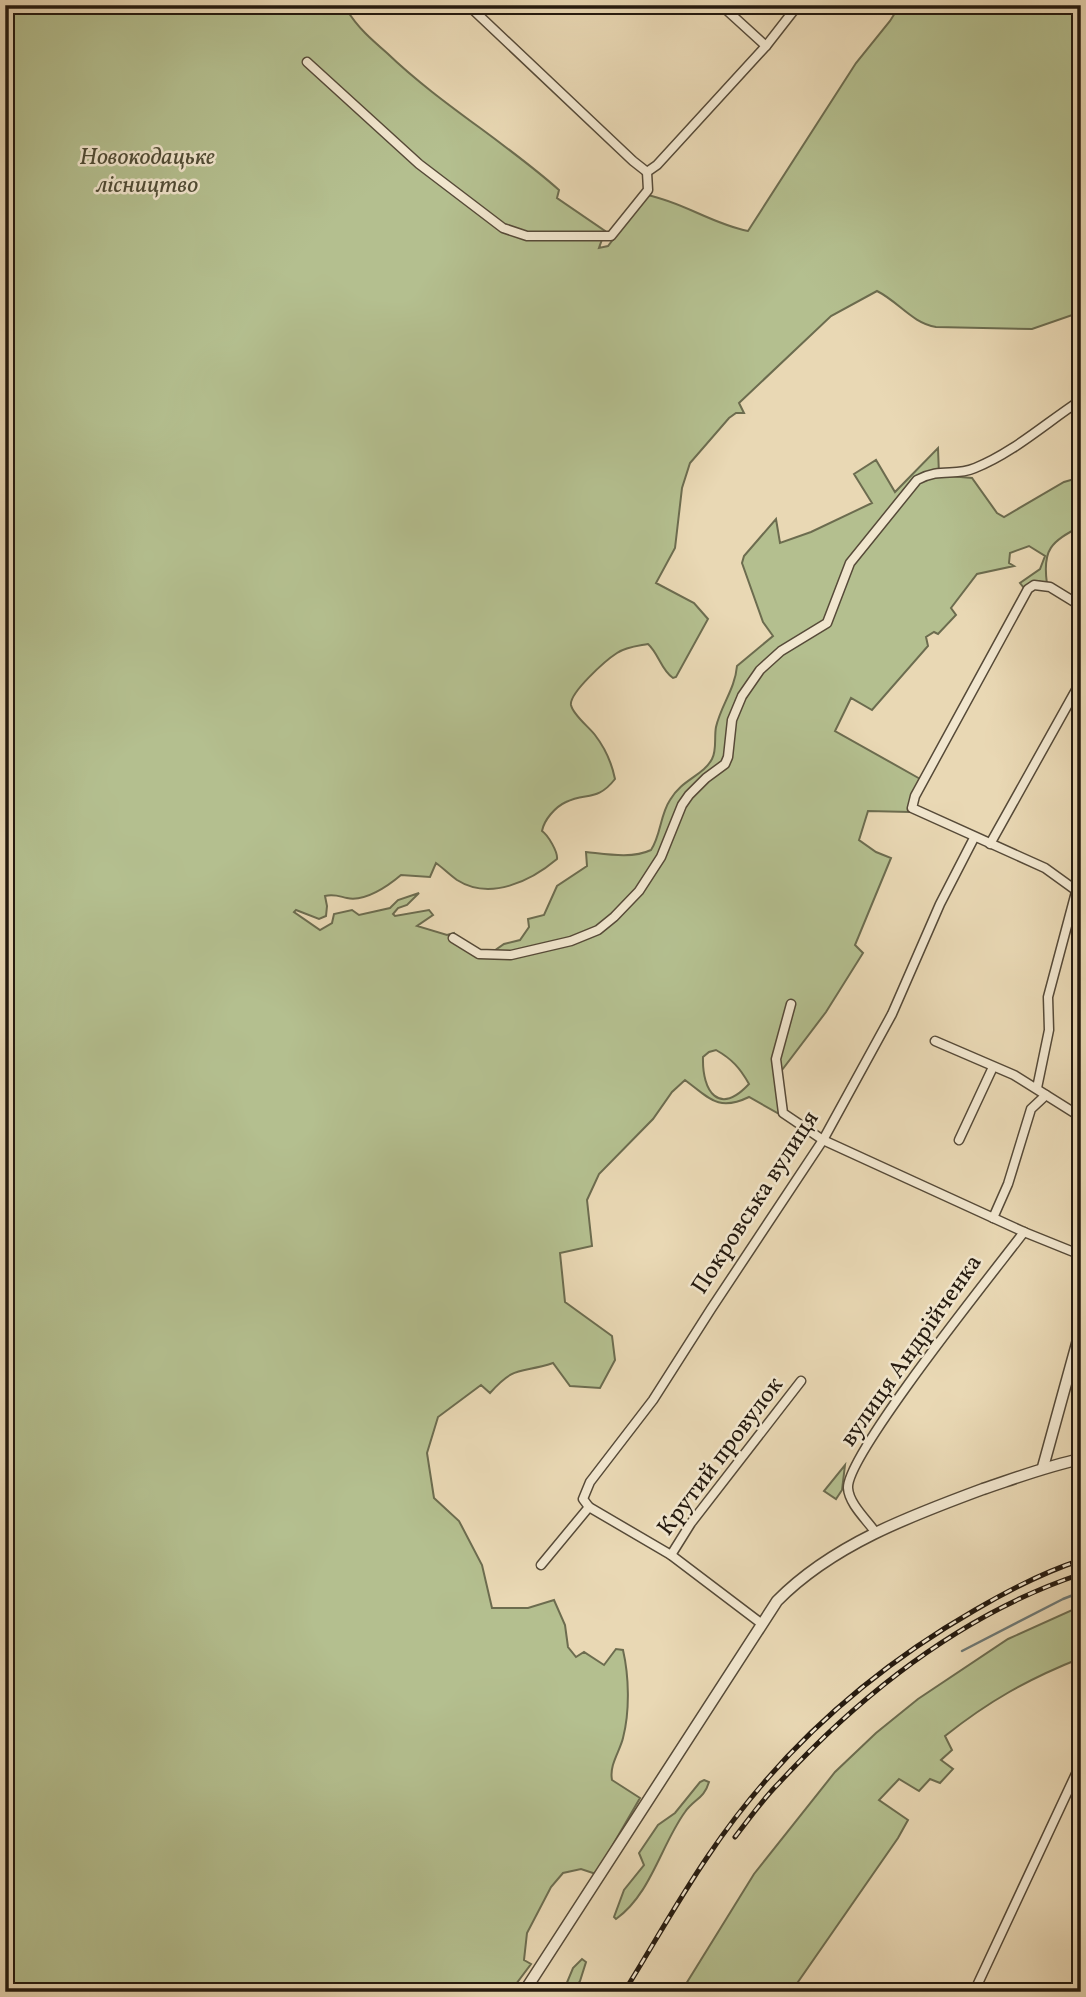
<svg xmlns="http://www.w3.org/2000/svg" width="1086" height="1997" viewBox="0 0 1086 1997" font-family="Vollkorn,serif">
<style>
.green{fill:#b4bf8f;stroke:#6c6c4f;stroke-width:2;fill-rule:evenodd}
.lines{fill:none;stroke-linecap:round;stroke-linejoin:round}
.stream{stroke:#6d7875;stroke-width:2.5}
.minor-casing{stroke:#564a38;stroke-width:11}
.tertiary-casing{stroke:#564a38;stroke-width:13}
.minor{stroke:#f1e6ce;stroke-width:8}
.tertiary{stroke:#f1e6ce;stroke-width:10}
.rail-casing{stroke:#251a0f;stroke-width:5}
.rail{stroke:#f1e6ce;stroke-width:2.5;stroke-dasharray:8;stroke-linecap:butt}
.labels{text-anchor:middle;dominant-baseline:central;stroke-width:5;stroke-linejoin:round;paint-order:stroke}
.park-label{font-size:24px;font-style:italic;fill:#504c35;stroke:#f1e6ce}
.street-label{font-size:24px;fill:#251a0f;stroke:#f1e6ce}
</style>
<rect width="100%" height="100%" fill="#e9d8b4"/>
<filter id="stains"><feTurbulence type="fractalNoise" baseFrequency=".00286" numOctaves="4"/><feColorMatrix values="0 0 0 0 .2 0 0 0 0 .09 0 0 0 0 .02 0 0 0 .5 -.17"/></filter>
<radialGradient id="worn" r=".72"><stop offset=".6" stop-color="#630" stop-opacity="0"/><stop offset="1" stop-color="#630" stop-opacity=".3"/></radialGradient>
<!-- green -->
<g class="green">
<path d="M5 5H354L347 10C357 27 372 40 387 53 440 104 504 141 559 190L557 198 605 231 599 248 608 246 647 195C683 202 712 224 748 231L856 63 890 21 900 5H1081V312L1032 329 936 327C912 323 899 302 877 291L831 316 739 403 744 413H736L729 418 690 463 682 488 675 548 656 583 694 603 708 619 676 677 673 678C661 670 659 654 648 644 638 646 626 647 617 653 606 660 569 693 571 705 573 715 589 727 595 735 605 748 612 764 615 779 597 802 586 792 566 802 555 807 544 820 542 831 548 835 558 852 557 859 531 881 490 901 457 880 450 875 443 868 436 863L430 877 401 875C388 886 365 902 347 898 338 896 334 894 325 896L327 906 326 916 319 919 296 910 294 912 320 930 332 923 334 914 352 910 359 915 390 908 398 900 419 893 407 905 398 908 393 914 395 916 429 910 433 915 417 926 447 935 454 933 458 939 480 952 491 953 504 944 520 940 529 927 528 919 544 915 557 886 587 866 586 852C606 854 632 859 651 850 661 835 660 815 670 800 682 779 703 776 712 759 717 750 714 737 716 727 721 705 735 689 737 666L773 636 763 622 742 563 744 556 776 519 780 543 811 532 872 503 854 474 876 460 895 492 938 448 939 475 972 478 997 513 1004 517 1064 482 1081 477V526C1051 542 1042 549 1047 584L1038 581 1024 588 1020 583 1040 569 1045 556 1029 546 1010 553 1009 563 1014 566 977 574 951 608 956 615 938 634 934 632 926 637 928 646 872 710 851 698 835 731 922 780 912 797 910 812 868 811 859 840 876 852 891 858 855 945 863 953 826 1012 779 1074 781 1115 749 1097C718 1112 709 1098 685 1080L672 1092 653 1119 599 1174 587 1200 592 1246 560 1253 565 1302 612 1336 615 1360 600 1388 570 1386 553 1363C520 1374 516 1364 490 1393L481 1385 438 1417 427 1453 434 1498 459 1521 482 1565 492 1608H528L554 1600 565 1625 568 1647 576 1657 584 1652 604 1665 616 1649 623 1650C629 1676 630 1711 623 1738 620 1751 609 1765 612 1780L640 1798 596 1874 581 1869 563 1873 551 1887 527 1933 524 1960 531 1964 510 1992H5ZM716 1050C732 1059 740 1068 749 1084 719 1116 702 1092 703 1057L709 1052Z"/>
<polygon points="845,1465 842,1490 836,1499 824,1491"/>
<path d="M1081 1606V1658C1028 1679 989 1701 945 1736L952 1750 941 1760 953 1769 940 1783 930 1779 919 1791 899 1779 879 1800 908 1820 898 1838 791 1992H681L754 1874 835 1772 876 1733 918 1699 1008 1639Z"/>
<path d="M704 1780 709 1782C704 1799 694 1799 685 1812 661 1845 651 1894 616 1919L614 1917 624 1890 644 1865 639 1853 658 1825 675 1813 700 1782Z"/>
<polygon points="582,1959 586,1962 580,1981 572,1992 563,1992 573,1968"/>
</g>
<g class="lines">
<!-- stream -->
<polyline class="stream" points="962,1651 1063,1599 1081,1592"/>
<defs>
<g id="minor">
<polyline points="468,5 633,161 647,172"/>
<polyline points="721,5 766,46"/>
<polyline points="307,62 419,164 503,228 527,236 611,236 648,190 647,172 657,165 766,46 798,5"/>
<polyline points="1081,606 1050,587 1034,585 1028,589 915,796 912,808 1045,868 1081,894"/>
<polyline points="990,844 1081,681"/>
<path d="M453 938 479 954 511 955 571 941 598 930 614 917 639 891 661 857 682 805 689 795 706 778 725 764 728 757 732 720 742 696 760 670 781 651 827 623 850 563 917 480C941 467 954 477 975 468 1013 453 1047 422 1081 400"/>
<polyline points="791,1004 776,1059 783,1113 823,1140 1024,1232 1081,1255"/>
<polyline points="935,1041 1014,1075 1081,1117"/>
<polyline points="1037,1088 1049,1030 1048,997 1076,892"/>
<polyline points="959,1140 993,1067"/>
<polyline points="993,1218 1008,1184 1031,1109 1046,1095"/>
<polyline points="589,1507 671,1555 762,1624"/>
<path d="M876 1533C867 1520 849 1504 848 1488 846 1455 996 1269 1024 1232"/>
<polyline points="671,1555 691,1523 801,1381"/>
<polyline points="541,1565 589,1507 583,1499 590,1482 653,1400 711,1309 823,1140 892,1014 940,904 974,838"/>
<polyline points="974,1992 1081,1763"/>
</g>
<g id="tertiary">
<polyline points="1043,1467 1081,1329"/>
<path d="M524 1992 777 1601C832 1545 910 1516 983 1489 1016 1478 1047 1466 1081 1459"/>
</g>
</defs>
<!-- minor casing -->
<use href="#minor" class="minor-casing"/>
<!-- tertiary casing -->
<use href="#tertiary" class="tertiary-casing"/>
<!-- minor -->
<use href="#minor" class="minor"/>
<!-- tertiary -->
<use href="#tertiary" class="tertiary"/>
<defs>
<g id="rail">
<path d="M735 1837C749 1819 763 1799 779 1783 862 1693 964 1613 1081 1574"/>
<path d="M624 1992C652 1947 678 1900 708 1856 777 1753 869 1671 975 1610 1009 1590 1044 1572 1081 1560"/>
</g>
</defs>
<!-- rail casing -->
<use href="#rail" class="rail-casing"/>
<!-- rail -->
<use href="#rail" class="rail"/>
</g>
<g class="labels">
<!-- park labels -->
<g class="park-label">
<text x="147" y="158">Новокодацьке<tspan x="147" dy="28">лісництво</tspan></text>
</g>
<!-- street labels -->
<g class="street-label">
<text transform="translate(756 1203) rotate(-57)">Покровська вулиця</text>
<text transform="translate(912 1351) rotate(-55)">вулиця Андрійченка</text>
<text transform="translate(721 1457) rotate(-53)">Крутий провулок</text>
</g>
</g>
<!-- margin -->
<rect width="1086" height="1997" fill="none" stroke="#e9d8b4" stroke-width="28"/>
<rect x="7" y="7" width="1072" height="1983" fill="none" stroke="#251a0f" stroke-width="3.5"/>
<rect x="14" y="14" width="1058" height="1969" fill="none" stroke="#251a0f" stroke-width="2"/>
<rect width="100%" height="100%" filter="url(#stains)"/>
<rect width="100%" height="100%" fill="url(#worn)"/>
</svg>
